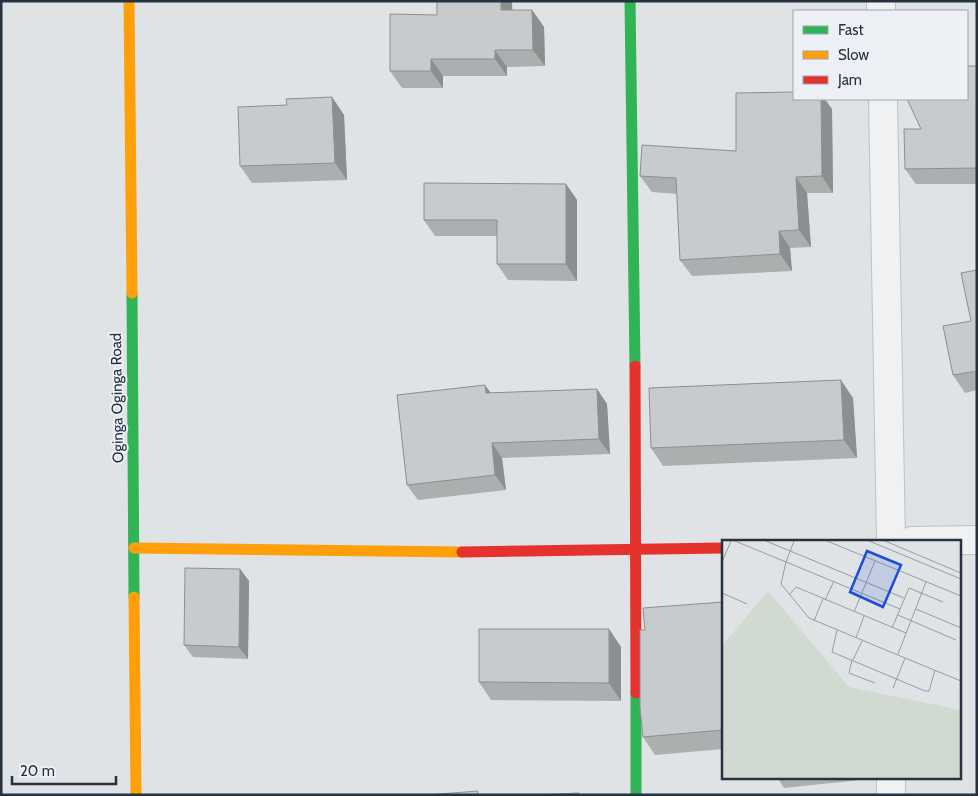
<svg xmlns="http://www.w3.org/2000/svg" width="978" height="796" viewBox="0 0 978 796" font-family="Cabin,sans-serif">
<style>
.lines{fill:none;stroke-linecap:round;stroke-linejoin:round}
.street-casing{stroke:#bec1c3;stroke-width:30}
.street{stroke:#eff1f2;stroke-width:28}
.fast{stroke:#30b455;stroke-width:11}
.slow{stroke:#ff9f0a;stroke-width:11}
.jam{stroke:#e5322d;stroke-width:11}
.wall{fill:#acafb0}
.shaded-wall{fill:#8c8e90}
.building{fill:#c8cbcd;stroke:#8c8e90}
.labels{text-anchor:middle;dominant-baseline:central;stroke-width:4;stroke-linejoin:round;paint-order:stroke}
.street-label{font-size:15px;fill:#253240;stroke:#edf1f6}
.inset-road{fill:none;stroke:#959ca3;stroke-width:1}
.view{fill:#1d4ed8;fill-opacity:0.15;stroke:#1d4ed8;stroke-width:2.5}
.inset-edge{fill:none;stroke:#253240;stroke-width:2.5}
</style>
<rect width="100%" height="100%" fill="#e0e3e5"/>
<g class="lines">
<defs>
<g id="street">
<polyline points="881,1 881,11"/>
<polyline points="883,99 891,541"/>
<polyline points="912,541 977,540"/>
<polyline points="891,777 891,795"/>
</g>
</defs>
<!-- street casing -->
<use href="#street" class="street-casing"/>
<!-- street -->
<use href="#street" class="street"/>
<!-- fast -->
<g class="fast">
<polyline points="630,1 635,366"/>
<polyline points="132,293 134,597"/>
<polyline points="636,795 636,693"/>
</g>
<!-- slow -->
<g class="slow">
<polyline points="129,1 132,293"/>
<polyline points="134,548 462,552"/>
<polyline points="134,597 136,795"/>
</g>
<!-- jam -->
<g class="jam">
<polyline points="635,366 636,693"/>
<polyline points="462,552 723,548"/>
</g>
</g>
<!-- wall -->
<g class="wall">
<polygon points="512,10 532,10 544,27 545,66 507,67 507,76 443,76 443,88 402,88 390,71 437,15"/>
<polygon points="977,66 977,184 916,184 905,169 921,129"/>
<polygon points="332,97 344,115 347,180 252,183 240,166 287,105"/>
<polygon points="832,109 833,193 807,193 811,247 790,248 792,271 692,276 680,260 677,194 652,192 640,176 736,151"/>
<polygon points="566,184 577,200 577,281 508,280 497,264 497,236 435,236 424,220"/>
<polygon points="977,270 977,390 965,393 953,375 971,321"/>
<polygon points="597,389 607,404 610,454 502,458 506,490 418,500 407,485 491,393"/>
<polygon points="853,398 857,458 663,466 651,448"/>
<polygon points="240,569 249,581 248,659 193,657 184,645"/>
<polygon points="723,602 723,749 655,755 643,737 645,630"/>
<polygon points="609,629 621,647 621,701 491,700 479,682"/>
<polygon points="777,777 860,777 860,780 784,788"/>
</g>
<!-- shaded-wall -->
<g class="shaded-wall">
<polygon points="501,1 512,1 513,27 501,10"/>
<polygon points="532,10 544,27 545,66 533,50"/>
<polygon points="495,50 507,67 507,76 495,59"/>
<polygon points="431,59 443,76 443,88 431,71"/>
<polygon points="332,97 344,115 347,180 335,163"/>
<polygon points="821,99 825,99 832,109 833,193 822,176"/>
<polygon points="796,177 807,193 811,247 799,230"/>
<polygon points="566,184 577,200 577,281 566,264"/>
<polygon points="779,231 790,248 792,271 780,254"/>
<polygon points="841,380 853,398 857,458 844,440"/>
<polygon points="485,385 496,400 486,393"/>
<polygon points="597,389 607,404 610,454 599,439"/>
<polygon points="492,443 502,458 506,490 495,475"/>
<polygon points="240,569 249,581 248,659 239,647"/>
<polygon points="609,629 621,647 621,701 609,683"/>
</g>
<!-- building -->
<g class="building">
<polygon points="437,1 501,1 501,10 532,10 533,50 495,50 495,59 431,59 431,71 390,71 390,14 437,15"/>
<polygon points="967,66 977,66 977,168 905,169 904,129 921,129 907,99 967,99"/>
<polygon points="794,92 794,99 821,99 822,176 796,177 799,230 779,231 780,254 680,260 676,178 640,176 642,145 736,151 736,93"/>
<polygon points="332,97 335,163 240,166 238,107 287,105 286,99"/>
<polygon points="424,183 566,184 566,264 497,264 497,220 424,220"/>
<polygon points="977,270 977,371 953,375 943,326 971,321 961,273"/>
<polygon points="841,380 844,440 651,448 649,388"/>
<polygon points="485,385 486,393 597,389 599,439 492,443 495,475 407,485 397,395"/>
<polygon points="185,568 240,569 239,647 184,645"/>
<polygon points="723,602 723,730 643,737 640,708 640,630 645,630 643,608"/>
<polygon points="479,629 609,629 609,683 479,682"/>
<polygon points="478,791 478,795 426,795"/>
<polygon points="579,793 579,795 536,795"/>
</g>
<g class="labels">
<!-- street labels -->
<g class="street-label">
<text transform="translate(117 398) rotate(-91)">Oginga Oginga Road</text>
</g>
</g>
<!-- overview -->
<g transform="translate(722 540)">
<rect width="239" height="239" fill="#e0e3e5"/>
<path d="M46 51 127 147 239 170V238H0V106Z" fill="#d1dad0"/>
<path class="inset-road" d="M13 1 64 22 59 44 87 78 183 118 171 148M44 1 182 58M72 1 64 22 178 69M105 1 239 56M147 1 239 39M163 1 239 33M0 22 9 1M0 53 25 64M67 55 74 47 184 93M103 60 112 41M194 69 239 88M132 72 153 21M176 75 234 100M92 81 101 59M170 88 187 48 221 62M115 90 110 112 203 151H207L213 130M134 98 142 76M176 114 204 42M183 118 239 141M130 120 127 133 153 143M131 120 140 101"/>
<path class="view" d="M145 11 179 25 161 67 128 52Z"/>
<rect width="239" height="239" class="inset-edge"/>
</g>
<!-- border -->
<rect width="978" height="796" fill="none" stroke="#253240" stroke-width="5"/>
<!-- legend -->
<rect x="793" y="10" width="175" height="90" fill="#edf1f6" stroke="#9da5ad"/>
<rect x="803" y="26" width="25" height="8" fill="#30b455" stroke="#9da5ad"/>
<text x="838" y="35" font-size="15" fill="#253240">Fast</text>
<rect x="803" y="51" width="25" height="8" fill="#ff9f0a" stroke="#9da5ad"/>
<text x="838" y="60" font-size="15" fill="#253240">Slow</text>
<rect x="803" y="76" width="25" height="8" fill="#e5322d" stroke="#9da5ad"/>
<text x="838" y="85" font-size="15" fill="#253240">Jam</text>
<!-- scale -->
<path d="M12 776v8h104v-8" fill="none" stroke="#253240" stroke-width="2.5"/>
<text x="20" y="776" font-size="15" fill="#253240" stroke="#edf1f6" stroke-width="4" paint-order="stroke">20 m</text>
</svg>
